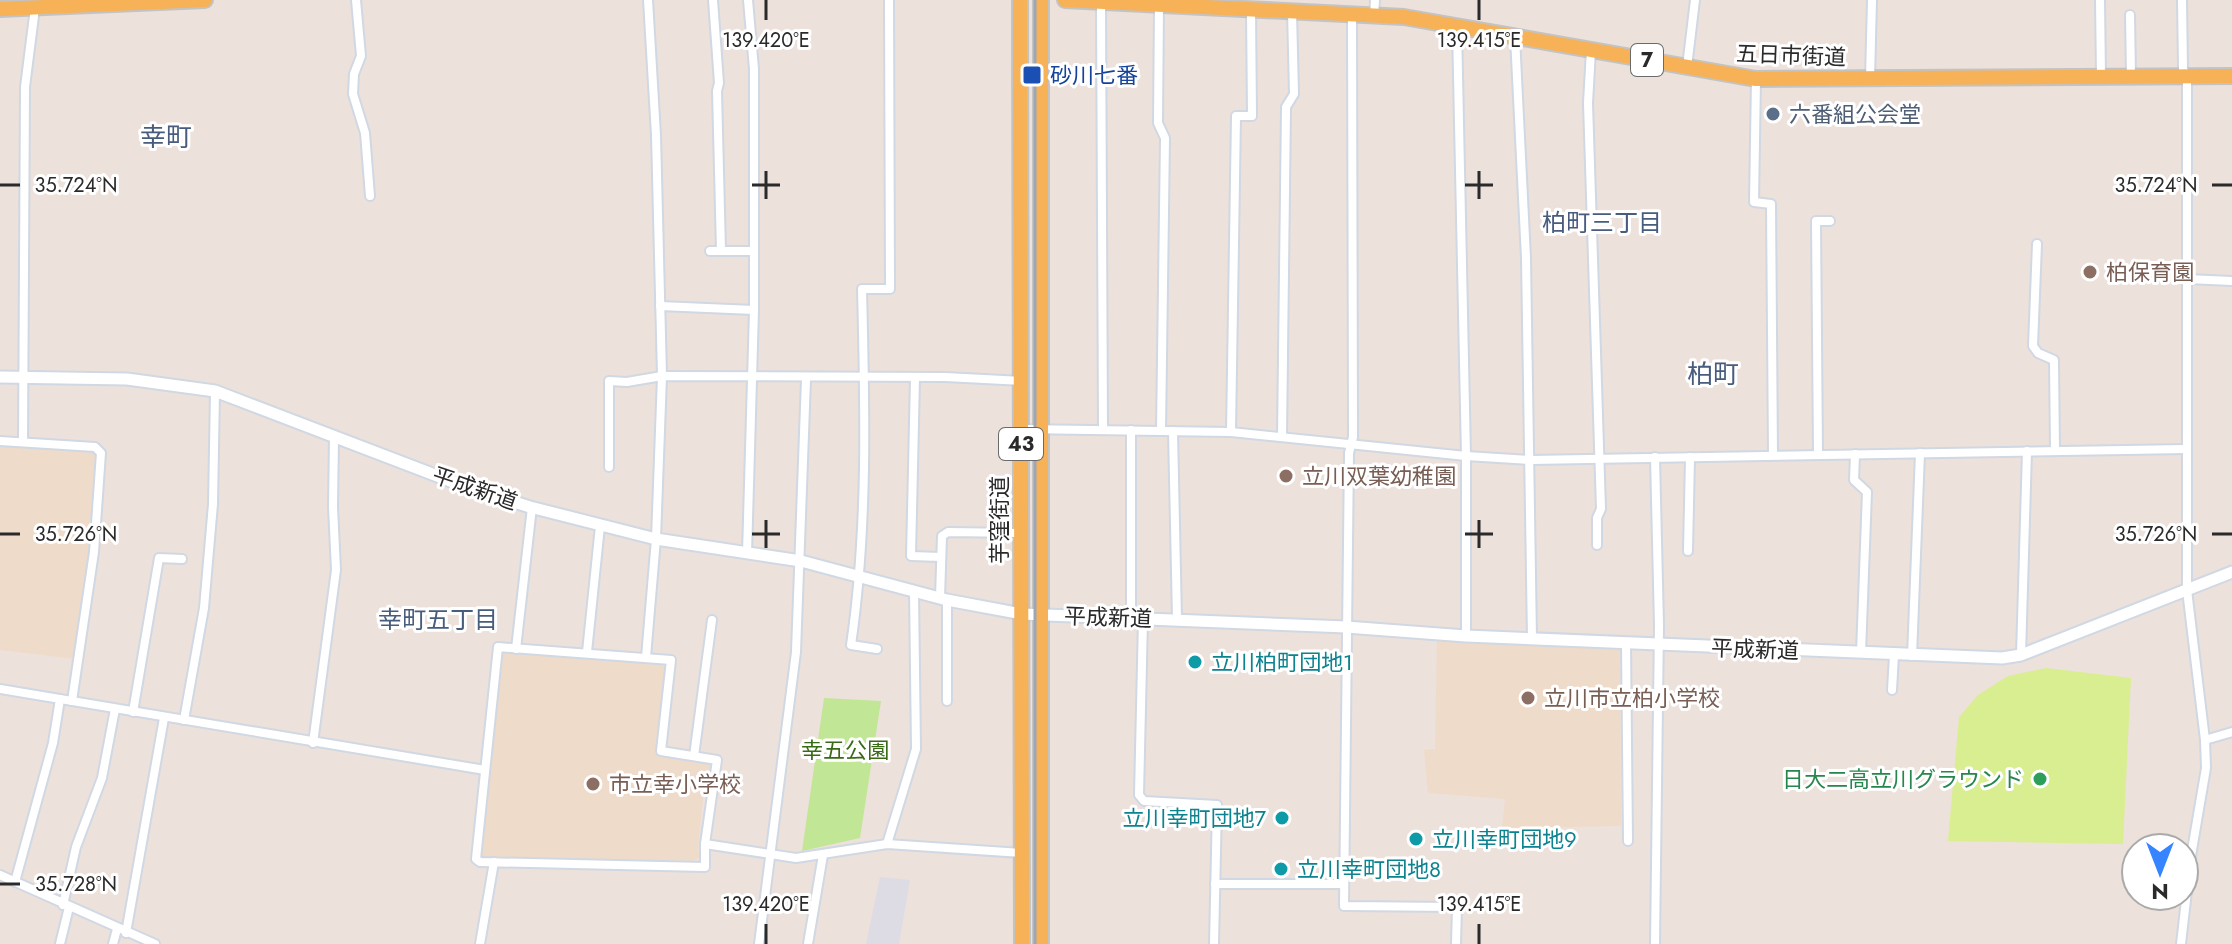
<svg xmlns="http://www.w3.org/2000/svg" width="2232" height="944" viewBox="0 0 2232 944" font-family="Jost,'Noto Sans JP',sans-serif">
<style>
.industrial{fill:#dddce5}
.education{fill:#efdbc9}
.green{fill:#c1e695}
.pitch{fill:#d9ee90}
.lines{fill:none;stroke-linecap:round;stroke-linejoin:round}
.minor-casing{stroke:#d0d8e3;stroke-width:12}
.tertiary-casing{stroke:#d0d8e3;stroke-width:15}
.primary-casing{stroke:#c3c3c3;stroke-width:18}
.minor{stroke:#fff;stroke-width:8}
.tertiary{stroke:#fff;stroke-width:11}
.primary{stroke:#f7b156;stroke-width:14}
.rail{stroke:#9da6b5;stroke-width:3}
.ticks{fill:none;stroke:#2a2a2a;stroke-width:3}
.transit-dot{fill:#1a4fb4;stroke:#fff;stroke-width:3}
.service-dot{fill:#5c6f8a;stroke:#fff;stroke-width:3}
.education-dot{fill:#8d6e63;stroke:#fff;stroke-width:3}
.culture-dot{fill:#0f9aa8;stroke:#fff;stroke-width:3}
.leisure-dot{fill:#2e9e5b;stroke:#fff;stroke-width:3}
.labels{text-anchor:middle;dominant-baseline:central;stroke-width:6;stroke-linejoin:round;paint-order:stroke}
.shield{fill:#fff;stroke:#6a6a6a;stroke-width:2}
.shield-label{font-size:20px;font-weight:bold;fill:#2a2a2a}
.street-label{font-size:22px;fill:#2a2a2a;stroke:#fff}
.transit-label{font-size:22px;fill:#164399;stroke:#fff;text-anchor:start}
.service-label{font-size:22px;fill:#4e5e75;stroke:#fff;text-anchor:start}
.education-label{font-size:22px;fill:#785e54;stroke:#fff;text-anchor:start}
.culture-label{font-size:22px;fill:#0d838f;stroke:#fff;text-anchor:start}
.park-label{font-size:22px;fill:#396a16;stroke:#fff}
.leisure-label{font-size:22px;fill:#27864d;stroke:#fff;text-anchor:end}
.neighbourhood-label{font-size:24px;fill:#485c7d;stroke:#fff}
.quarter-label{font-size:26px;fill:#485c7d;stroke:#fff}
.ticks-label{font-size:20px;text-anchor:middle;fill:#2a2a2a;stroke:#fff;stroke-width:6;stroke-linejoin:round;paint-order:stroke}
</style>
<rect width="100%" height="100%" fill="#ede1db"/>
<!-- industrial -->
<polygon class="industrial" points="880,877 910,880 899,944 866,944"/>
<!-- education -->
<g class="education">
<polygon points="0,445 96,452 98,455 95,524 76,659 0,650"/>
<polygon points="1437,640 1620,647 1621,826 1502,828 1505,799 1428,793 1424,750 1435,749"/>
<polygon points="505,651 662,664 665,667 655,753 708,762 710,765 709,776 705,779 698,848 699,857 692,863 618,862 481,857 476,852 500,654"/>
</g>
<!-- green -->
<polygon class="green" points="824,698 881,701 860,838 802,851"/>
<!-- pitch -->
<polygon class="pitch" points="2046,668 2131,678 2123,844 1948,841 1959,717 1978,695 2008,676"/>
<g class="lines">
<defs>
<g id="minor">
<polyline points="356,0 361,56 354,74 353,94 365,133 370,196"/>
<polyline points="713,0 719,83 717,91 721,251"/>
<polyline points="2100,0 2101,77"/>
<polyline points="1101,2 1103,430"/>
<polyline points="1159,4 1158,123 1165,138 1161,431"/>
<polyline points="1352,15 1353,437 1349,453 1344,906 1457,907 1456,944"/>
<polyline points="2130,15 2131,77"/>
<polyline points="1374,16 1375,0"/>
<polyline points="1457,27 1466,456 1466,636"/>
<polyline points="1515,37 1526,258 1532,639"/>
<polyline points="1591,50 1588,103 1601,509 1597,518 1597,545"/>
<polyline points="1687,67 1695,0"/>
<polyline points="1756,79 1754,202 1771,204 1773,455"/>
<polyline points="1870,79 1872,0"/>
<polyline points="2037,244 2033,346 2038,353 2054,360 2055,451"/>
<polyline points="710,251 754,251"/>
<polyline points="2187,279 2232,281"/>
<polyline points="660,306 754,310"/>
<polyline points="915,378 911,556 941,557"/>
<polyline points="1020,429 1231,432 1466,456 1530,460 2187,449"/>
<polyline points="1173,431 1177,619"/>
<polyline points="1231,432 1236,116 1252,116 1251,9"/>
<polyline points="1282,437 1286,107 1294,94 1292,11"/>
<polyline points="0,441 95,447 101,453 94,552 72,701"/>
<polyline points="23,442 25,87 35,8"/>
<polyline points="1818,454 1816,221 1830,221"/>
<polyline points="1855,454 1854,480 1867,492 1861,653"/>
<polyline points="609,467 609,381 627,382 662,376 945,377 1021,381"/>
<polyline points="1688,551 1690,457"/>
<polyline points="747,554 754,310 754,69 748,0"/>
<polyline points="940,598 942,536 948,532 1021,533"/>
<polyline points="1131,618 1131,430"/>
<polyline points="1143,619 1139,795 1144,801 1217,805 1214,944"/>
<polyline points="1626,643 1628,841"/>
<polygon points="498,647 671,660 661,751 717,760 705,844 705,867 480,862 476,859"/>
<polyline points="516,649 532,507"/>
<path d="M877 649 851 645C868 528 865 408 862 289H890L889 0"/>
<polyline points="587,652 600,526"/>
<polyline points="2021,655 2027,451"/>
<polyline points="1912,656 1920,453"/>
<polyline points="646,657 656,539 662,376 656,135 648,0"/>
<polyline points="0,689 485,770"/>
<polyline points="1892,690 1894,655"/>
<polyline points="947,701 947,600"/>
<polyline points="133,712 159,558 182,559"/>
<polyline points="184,720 204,608 213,504 215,391"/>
<polyline points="2205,740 2232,732"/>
<polyline points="313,743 336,570 333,507 334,437"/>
<polyline points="694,756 712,620"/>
<polyline points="705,844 796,858 887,844 1020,853"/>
<polyline points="887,844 916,749 914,591"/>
<polyline points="0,875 155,944"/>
<polyline points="15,882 53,743 60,699"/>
<polyline points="1215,884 1344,884"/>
<polyline points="63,905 76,847 102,778 115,709"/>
<polyline points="126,933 164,718"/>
<polyline points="60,944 69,907"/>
<polyline points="113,944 117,929"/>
<polyline points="480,944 494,862"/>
<polyline points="759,944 796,652 806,379"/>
<polyline points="808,944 823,855"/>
<polyline points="1655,944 1659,625 1655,457"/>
<polyline points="2181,944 2191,856 2206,768 2205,740 2187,590 2187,76 2183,69 2182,0"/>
</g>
<polyline id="tertiary" points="0,377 127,379 215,391 461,485 530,507 656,539 801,561 947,600 1022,614 1346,627 1466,636 2002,658 2021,655 2232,572"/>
<g id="primary">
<polyline points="1020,0 1022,944"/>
<polyline points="1041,0 1041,944"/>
<polyline points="1065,0 1404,17 1756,79 2232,76"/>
<polyline points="0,9 205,0"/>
</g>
</defs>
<!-- minor casing -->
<use href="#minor" class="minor-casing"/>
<!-- tertiary casing -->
<use href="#tertiary" class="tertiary-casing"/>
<!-- primary casing -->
<use href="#primary" class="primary-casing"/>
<!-- minor -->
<use href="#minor" class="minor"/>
<!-- tertiary -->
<use href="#tertiary" class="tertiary"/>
<!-- primary -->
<use href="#primary" class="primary"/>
<!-- rail -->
<polyline class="rail" points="1035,0 1035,944"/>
</g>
<!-- ticks -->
<path class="ticks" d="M766 0V20M1479 0V20M766 171V199M1479 171V199M0 185H20M752 185H780M1465 185H1493M2212 185H2232M766 520V548M1479 520V548M0 534H20M752 534H780M1465 534H1493M2212 534H2232M0 884H20M766 924V944M1479 924V944"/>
<!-- markers -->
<rect class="transit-dot" x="1022" y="65" width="20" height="20" rx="4"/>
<circle class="service-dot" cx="1773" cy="114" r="8"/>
<g class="education-dot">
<circle cx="2090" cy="272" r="8"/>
<circle cx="1286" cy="476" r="8"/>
<circle cx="1528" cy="698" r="8"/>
<circle cx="593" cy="784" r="8"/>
</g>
<g class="culture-dot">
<circle cx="1195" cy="662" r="8"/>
<circle cx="1282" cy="818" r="8"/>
<circle cx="1416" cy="839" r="8"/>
<circle cx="1281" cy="869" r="8"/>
</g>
<circle class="leisure-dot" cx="2040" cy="779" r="8"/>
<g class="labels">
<!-- shield labels -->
<g class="shield">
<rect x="1631" y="44" width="32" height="32" rx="6"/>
<rect x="999" y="428" width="44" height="32" rx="6"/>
</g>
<g class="shield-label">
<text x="1647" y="60">7</text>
<text x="1021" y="444">43</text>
</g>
<!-- street labels -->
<g class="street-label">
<text transform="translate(1791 55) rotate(2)">五日市街道</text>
<text transform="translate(475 488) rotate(19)">平成新道</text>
<text transform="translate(999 520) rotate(-90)">芋窪街道</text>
<text transform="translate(1108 617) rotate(2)">平成新道</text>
<text transform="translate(1755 649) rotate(2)">平成新道</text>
</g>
<!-- transit labels -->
<g class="transit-label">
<text x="1050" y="75">砂川七番</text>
</g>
<!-- service labels -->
<g class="service-label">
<text x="1789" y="114">六番組公会堂</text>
</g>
<!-- education labels -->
<g class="education-label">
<text x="2106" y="272">柏保育園</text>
<text x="1302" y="476">立川双葉幼稚園</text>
<text x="1544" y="698">立川市立柏小学校</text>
<text x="609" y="784">市立幸小学校</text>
</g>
<!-- culture labels -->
<g class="culture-label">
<text x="1211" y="662">立川柏町団地1</text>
<text x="1266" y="818" text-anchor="end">立川幸町団地7</text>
<text x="1432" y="839">立川幸町団地9</text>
<text x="1297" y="869">立川幸町団地8</text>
</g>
<!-- park labels -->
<g class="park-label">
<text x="845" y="750">幸五公園</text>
</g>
<!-- leisure labels -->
<g class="leisure-label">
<text x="2024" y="779">日大二高立川グラウンド</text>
</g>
<!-- neighbourhood labels -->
<g class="neighbourhood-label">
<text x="1602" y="222">柏町三丁目</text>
<text x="438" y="619">幸町五丁目</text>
</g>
<!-- quarter labels -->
<g class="quarter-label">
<text x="166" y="137">幸町</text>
<text x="1713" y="374">柏町</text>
</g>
</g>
<g class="ticks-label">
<text x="766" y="47">139.420°E</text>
<text x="1479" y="47">139.415°E</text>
<text x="2156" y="192">35.724°N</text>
<text x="76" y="192">35.724°N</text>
<text x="2156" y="541">35.726°N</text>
<text x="76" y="541">35.726°N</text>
<text x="76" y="891">35.728°N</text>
<text x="766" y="911">139.420°E</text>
<text x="1479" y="911">139.415°E</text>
</g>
<!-- north arrow -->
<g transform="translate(2160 872) rotate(180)"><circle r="38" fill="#ffffff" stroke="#aaaaaa" stroke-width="2"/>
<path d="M0-6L14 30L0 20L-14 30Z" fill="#3684ff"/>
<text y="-12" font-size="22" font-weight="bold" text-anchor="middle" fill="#2a2a2a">N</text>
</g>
</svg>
